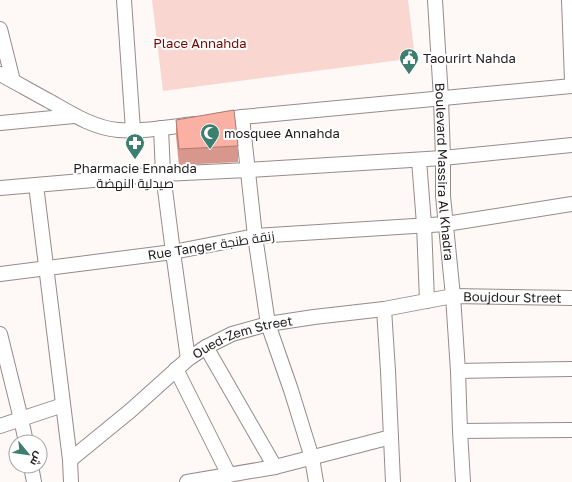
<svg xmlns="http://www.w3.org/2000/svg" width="572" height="482" viewBox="0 0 572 482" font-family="'Golos Text',Cairo,sans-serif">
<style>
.green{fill:#f9d6d0}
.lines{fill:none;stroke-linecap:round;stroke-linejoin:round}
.minor-casing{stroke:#958c8a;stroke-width:16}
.minor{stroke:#fff;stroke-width:14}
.wall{fill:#d7978c}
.building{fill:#fab0a3;stroke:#af7b72}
.labels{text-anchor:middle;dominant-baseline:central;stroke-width:4;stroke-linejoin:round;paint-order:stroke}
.park-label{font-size:13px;fill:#750700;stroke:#fff}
.poi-label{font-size:13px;fill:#201c1c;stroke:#fff;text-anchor:start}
.street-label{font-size:13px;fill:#201c1c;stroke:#fff}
</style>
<rect width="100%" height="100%" fill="#fef8f7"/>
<!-- green -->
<polygon class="green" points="152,0 408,0 415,58 163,91"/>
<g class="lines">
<defs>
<g id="minor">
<polyline points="124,0 133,130"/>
<path id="s1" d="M435 0 441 99 443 158V196L453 296 458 371 460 431 463 482"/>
<polyline points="569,0 572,81"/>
<polyline points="0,29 13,81"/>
<path d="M0 74C17 83 34 93 51 102 72 114 94 128 118 130 143 132 169 127 194 124"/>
<polyline points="242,117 255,236 268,324 291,390 312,458 316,482"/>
<polyline points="217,121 242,117 572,86"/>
<polyline points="0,123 74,116"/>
<polyline points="161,128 163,174 173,252 188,359"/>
<polyline points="419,160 424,224 427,301"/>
<polyline points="36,185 70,460 71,482"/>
<polyline points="0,188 163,174 248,170 443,158 572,145"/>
<polyline points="0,274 173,252 255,236 446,224 572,204"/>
<polyline points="384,309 388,371 393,482"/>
<polyline points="0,334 21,419 26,442"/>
<polyline points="206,347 275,467"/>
<polyline points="176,369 229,475"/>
<polyline points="458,371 572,369"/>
<polyline points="0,426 63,405"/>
<polyline points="460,431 572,430"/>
<path id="s2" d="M70 460 130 411 188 359 206 347 232 334 268 324 314 317 384 309 453 296 572 298"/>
<polyline points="31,466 34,482"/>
<polyline points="187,482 275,467 391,437"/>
</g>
</defs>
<!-- minor casing -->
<use href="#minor" class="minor-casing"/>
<!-- minor -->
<use href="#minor" class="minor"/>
</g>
<!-- wall -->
<polygon class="wall" points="176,120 238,146 238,162 179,165 176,136"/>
<!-- building -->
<polygon class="building" points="234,110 238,146 179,149 176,120"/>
<!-- icons -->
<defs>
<symbol id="civic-pin" viewBox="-11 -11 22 30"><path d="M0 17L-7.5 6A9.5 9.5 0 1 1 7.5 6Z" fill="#3c7e6f" stroke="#fff"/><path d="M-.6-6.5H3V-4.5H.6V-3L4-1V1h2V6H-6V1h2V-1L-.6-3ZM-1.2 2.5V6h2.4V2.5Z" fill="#fff"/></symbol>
<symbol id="mosque-pin" viewBox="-11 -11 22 30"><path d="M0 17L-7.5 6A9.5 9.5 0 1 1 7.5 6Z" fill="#3c7e6f" stroke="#fff"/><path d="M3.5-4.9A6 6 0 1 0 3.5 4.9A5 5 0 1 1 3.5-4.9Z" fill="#fff"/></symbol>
<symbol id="pharmacy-pin" viewBox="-11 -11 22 30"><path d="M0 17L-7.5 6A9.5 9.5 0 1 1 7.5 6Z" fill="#3c7e6f" stroke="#fff"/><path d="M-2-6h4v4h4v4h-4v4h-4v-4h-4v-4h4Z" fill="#fff"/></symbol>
</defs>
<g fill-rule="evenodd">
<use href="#civic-pin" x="398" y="47" width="22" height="30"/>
<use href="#mosque-pin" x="199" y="122" width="22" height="30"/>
<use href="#pharmacy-pin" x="124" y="132" width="22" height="30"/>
</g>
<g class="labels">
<!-- park labels -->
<g class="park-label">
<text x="200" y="43">Place Annahda</text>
</g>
<!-- poi labels -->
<g class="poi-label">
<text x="423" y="58">Taourirt Nahda</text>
<text x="224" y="133">mosquee Annahda</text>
<text x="135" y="168" text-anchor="middle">Pharmacie Ennahda<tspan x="135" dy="15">صيدلية النهضة</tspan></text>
</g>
<!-- street labels -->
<g class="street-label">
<text stroke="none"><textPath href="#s1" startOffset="172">Boulevard Massira Al Khadra</textPath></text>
<text transform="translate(211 245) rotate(-9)">Rue Tanger زنقة طنجة</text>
<text stroke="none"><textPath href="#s2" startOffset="490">Boujdour Street</textPath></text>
<text stroke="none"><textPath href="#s2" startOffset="215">Oued-Zem Street</textPath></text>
</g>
</g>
<!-- north arrow -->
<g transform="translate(28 454) rotate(119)"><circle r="19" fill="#ffffff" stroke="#a6a4a4"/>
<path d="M0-3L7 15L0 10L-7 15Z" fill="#3c7e6f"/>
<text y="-6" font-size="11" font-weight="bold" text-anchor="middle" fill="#201c1c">ش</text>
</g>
</svg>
